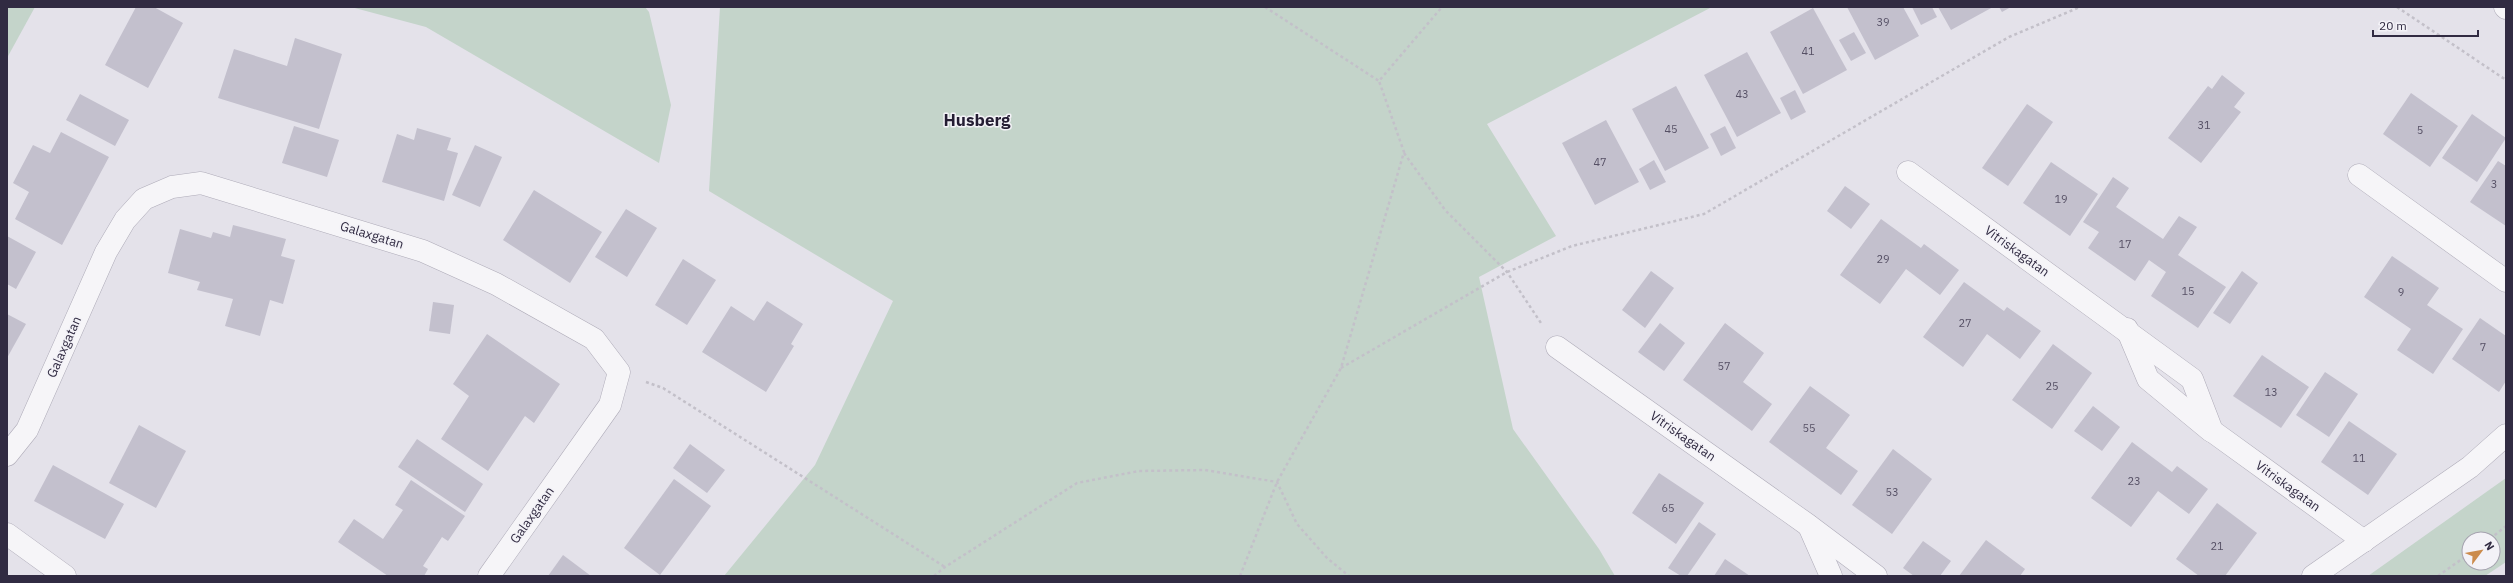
<svg xmlns="http://www.w3.org/2000/svg" width="2513" height="583" viewBox="0 0 2513 583" font-family="'IBM Plex Sans',sans-serif">
<style>
.green{fill:#c4d4ca;fill-rule:evenodd}
.building{fill:#c3c0cd}
.lines{fill:none;stroke-linecap:round;stroke-linejoin:round}
.minor-casing{stroke:#aeabb8;stroke-width:23}
.path{stroke:#c3c0c9;stroke-width:2.5;stroke-dasharray:3 3;stroke-linecap:butt}
.minor{stroke:#f6f5f8;stroke-width:22}
.labels{text-anchor:middle;dominant-baseline:central;stroke-width:3;stroke-linejoin:round;paint-order:stroke}
.number-label{font-size:11px;fill:#565065}
.street-label{font-size:13px;fill:#312b42;stroke:#f3f2f7}
.district-label{font-size:17px;font-weight:bold;fill:#241d33;stroke:#f3f2f7}
</style>
<rect width="100%" height="100%" fill="#e4e2ea"/>
<!-- green -->
<g class="green">
<polygon points="7,7 35,7 7,58"/>
<polygon points="351,7 645,7 649,12 671,105 659,163 426,27"/>
<polygon points="720,7 1712,7 1487,124 1556,236 1479,277 1513,429 1599,549 1615,576 724,576 815,465 893,301 709,191"/>
<path d="M2506 478V562L2485 576H2368ZM2469 539H2493V563H2469Z"/>
</g>
<!-- building -->
<g class="building">
<polygon points="136,7 154,7 183,23 148,88 105,65"/>
<polygon points="1847,7 1903,7 1919,36 1875,60"/>
<polygon points="1912,7 1932,7 1937,17 1921,25"/>
<polygon points="1938,7 1993,7 1951,30"/>
<polygon points="1999,7 2011,7 2002,12"/>
<polygon points="1813,8 1847,70 1803,94 1770,32"/>
<polygon points="1854,32 1866,53 1851,61 1839,40"/>
<polygon points="295,38 342,54 319,129 218,98 234,49 287,66"/>
<polygon points="1747,52 1781,113 1737,137 1704,75"/>
<polygon points="2222,75 2245,93 2234,107 2241,112 2201,163 2168,138 2208,86 2212,89"/>
<polygon points="1676,86 1709,148 1665,171 1632,109"/>
<polygon points="1795,90 1806,112 1791,120 1780,98"/>
<polygon points="2411,93 2458,126 2430,167 2383,134"/>
<polygon points="80,94 129,120 115,146 66,120"/>
<polygon points="2027,104 2053,122 2008,186 1982,168"/>
<polygon points="2472,114 2506,138 2477,182 2442,158"/>
<polygon points="1606,120 1639,182 1595,205 1562,143"/>
<polygon points="294,126 339,140 327,177 282,163"/>
<polygon points="1725,126 1736,148 1721,156 1710,134"/>
<polygon points="417,128 451,138 447,150 458,153 444,201 382,182 397,134 414,140"/>
<polygon points="61,132 109,157 62,245 15,219 29,192 13,183 33,145 50,153"/>
<polygon points="475,145 502,157 480,207 452,195"/>
<polygon points="1654,160 1666,182 1650,190 1639,169"/>
<polygon points="2498,161 2506,166 2506,226 2470,202"/>
<polygon points="2051,162 2098,194 2070,236 2023,203"/>
<polygon points="2113,177 2129,188 2116,207 2163,239 2179,216 2197,227 2178,255 2226,287 2198,328 2151,296 2166,272 2149,260 2135,281 2088,248 2099,232 2083,222"/>
<polygon points="1845,186 1870,204 1851,229 1827,211"/>
<polygon points="534,190 602,232 570,283 503,240"/>
<polygon points="626,209 657,228 627,277 595,257"/>
<polygon points="1881,219 1921,248 1924,244 1959,270 1940,295 1906,269 1880,304 1840,275"/>
<polygon points="233,225 286,239 281,256 295,260 283,304 270,300 260,336 225,326 233,299 197,290 200,282 168,273 180,229 211,238 213,232 230,237"/>
<polygon points="7,236 36,252 16,289 7,284"/>
<polygon points="2392,256 2439,288 2427,305 2463,329 2433,374 2397,350 2411,329 2364,297"/>
<polygon points="683,259 716,280 687,325 655,305"/>
<polygon points="1651,271 1674,288 1645,328 1622,310"/>
<polygon points="2242,271 2258,283 2230,324 2213,313"/>
<polygon points="1964,282 2004,311 2007,307 2041,331 2020,359 1987,334 1963,367 1923,337"/>
<polygon points="767,301 803,324 791,344 794,346 766,392 702,352 731,306 754,321"/>
<polygon points="433,302 454,305 450,334 429,331"/>
<polygon points="7,314 26,324 7,358"/>
<polygon points="2480,318 2506,336 2506,381 2499,392 2452,359"/>
<polygon points="1660,323 1685,343 1664,371 1638,352"/>
<polygon points="1725,323 1764,353 1743,382 1772,404 1752,431 1683,380"/>
<polygon points="487,334 560,384 534,423 525,416 488,471 441,439 469,396 453,384"/>
<polygon points="2053,344 2092,373 2052,429 2012,400"/>
<polygon points="2262,355 2309,387 2281,428 2233,396"/>
<polygon points="2325,372 2358,394 2329,437 2296,415"/>
<polygon points="1810,386 1850,415 1826,448 1858,471 1841,495 1769,442"/>
<polygon points="2093,406 2120,427 2102,451 2074,431"/>
<polygon points="2349,421 2397,454 2368,495 2321,462"/>
<polygon points="139,425 186,451 156,508 109,483"/>
<polygon points="417,439 483,484 465,512 398,467"/>
<polygon points="2132,442 2172,472 2177,466 2208,489 2189,514 2158,491 2131,527 2091,498"/>
<polygon points="690,444 725,470 707,493 673,468"/>
<polygon points="1893,449 1932,479 1892,534 1852,505"/>
<polygon points="53,465 124,504 105,539 34,501"/>
<polygon points="1659,473 1704,503 1676,544 1632,513"/>
<polygon points="674,479 711,506 660,575 624,548"/>
<polygon points="411,480 465,516 448,541 442,537 423,566 428,569 424,576 388,576 338,542 354,519 383,539 403,510 395,505"/>
<polygon points="2217,503 2257,533 2225,576 2199,576 2176,559"/>
<polygon points="1699,522 1716,534 1687,576 1681,576 1668,568"/>
<polygon points="1986,540 2025,569 2020,576 1959,576"/>
<polygon points="1923,541 1951,561 1940,576 1914,576 1903,568"/>
<polygon points="563,555 591,576 548,576"/>
<polygon points="1725,559 1750,576 1714,576"/>
</g>
<g class="lines">
<defs>
<g id="minor">
<polyline points="2505,7 2506,8"/>
<polyline points="1908,172 2192,379 2212,431 2364,541"/>
<polyline points="2359,175 2506,281"/>
<polyline points="2127,329 2148,379 2211,431"/>
<polyline points="1557,347 1808,525 1876,576"/>
<polyline points="7,455 27,430 106,252 125,220 144,199 172,187 201,183 423,251 496,284 594,339 619,372 610,405 489,576"/>
<polyline points="1809,526 1831,576"/>
<polyline points="7,534 65,576"/>
<polyline points="2313,576 2470,467 2506,435"/>
</g>
</defs>
<!-- minor casing -->
<use href="#minor" class="minor-casing"/>
<!-- path -->
<g class="path">
<polyline points="1265,7 1379,81"/>
<polyline points="2397,7 2506,80"/>
<polyline points="1404,153 1445,210 1507,272 1541,323"/>
<polyline points="1341,368 1507,272 1572,246 1704,214 2009,37 2080,7"/>
<polyline points="646,382 663,388 945,567"/>
<polyline points="2490,539 2506,526"/>
<polyline points="934,576 945,567 1077,483 1139,471 1205,470 1277,482 1297,524 1327,558 1349,576"/>
<polyline points="1240,576 1277,482 1341,368 1404,152 1379,81 1442,7"/>
<polyline points="2438,576 2469,554"/>
</g>
<!-- minor -->
<use href="#minor" class="minor"/>
</g>
<g class="labels">
<!-- number labels -->
<g class="number-label">
<text x="1883" y="22">39</text>
<text x="1808" y="51">41</text>
<text x="1742" y="94">43</text>
<text x="2204" y="125">31</text>
<text x="1671" y="129">45</text>
<text x="2420" y="130">5</text>
<text x="1600" y="162">47</text>
<text x="2494" y="184">3</text>
<text x="2061" y="199">19</text>
<text x="2125" y="244">17</text>
<text x="1883" y="259">29</text>
<text x="2188" y="291">15</text>
<text x="2401" y="292">9</text>
<text x="1965" y="323">27</text>
<text x="2483" y="347">7</text>
<text x="1724" y="366">57</text>
<text x="2052" y="386">25</text>
<text x="2271" y="392">13</text>
<text x="1809" y="428">55</text>
<text x="2359" y="458">11</text>
<text x="2134" y="481">23</text>
<text x="1892" y="492">53</text>
<text x="1668" y="508">65</text>
<text x="2217" y="546">21</text>
</g>
<!-- street labels -->
<g class="street-label">
<text transform="translate(372 235) rotate(17)">Galaxgatan</text>
<text transform="translate(2017 251) rotate(36)">Vitriskagatan</text>
<text transform="translate(64 347) rotate(-66)">Galaxgatan</text>
<text transform="translate(1683 436) rotate(35)">Vitriskagatan</text>
<text transform="translate(2288 486) rotate(36)">Vitriskagatan</text>
<text transform="translate(532 515) rotate(-55)">Galaxgatan</text>
</g>
<!-- district labels -->
<g class="district-label">
<text x="977" y="120">Husberg</text>
</g>
</g>
<!-- border -->
<rect width="2513" height="583" fill="none" stroke="#312b42" stroke-width="16"/>
<!-- north arrow -->
<g transform="translate(2481 551) rotate(58)"><circle r="19" fill="#f3f2f7" stroke="#a5a2af"/>
<path d="M0-3L7 15L0 10L-7 15Z" fill="#cb8b4c"/>
<text y="-6" font-size="11" font-weight="bold" text-anchor="middle" fill="#312b42">N</text>
</g>
<!-- scale -->
<path d="M2373 30v6h105v-6" fill="none" stroke="#312b42" stroke-width="2"/>
<text x="2379" y="30" font-size="12" fill="#312b42" stroke="#f3f2f7" stroke-width="3" paint-order="stroke">20 m</text>
</svg>
